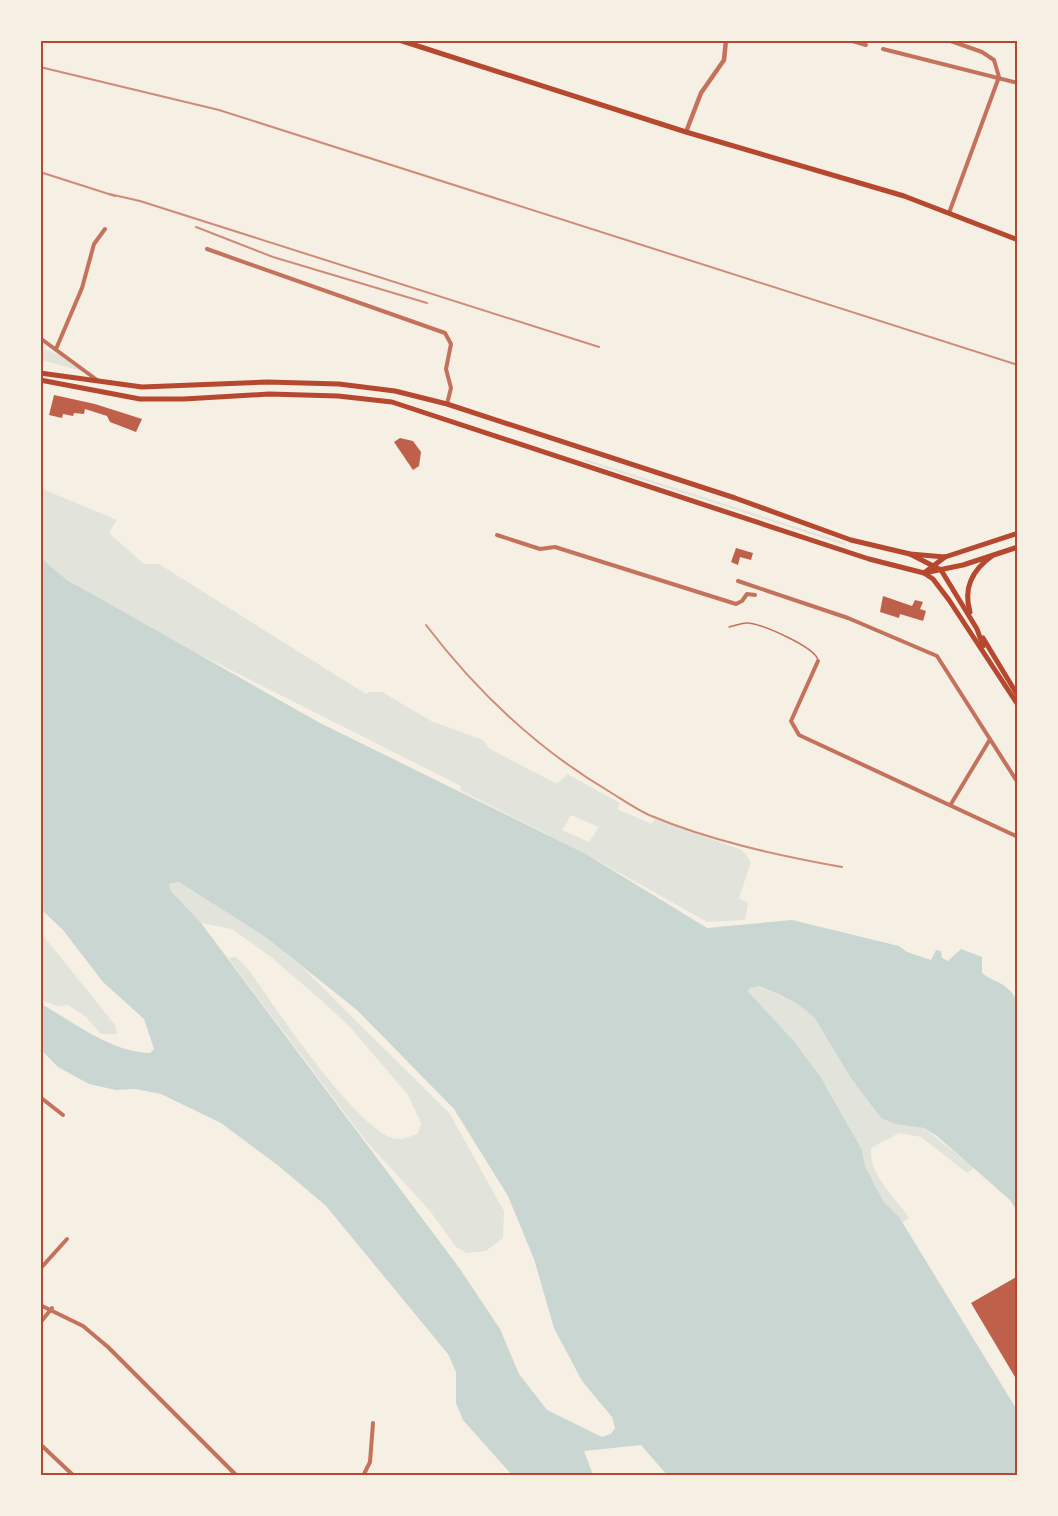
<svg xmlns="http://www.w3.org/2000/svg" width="1058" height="1516" viewBox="0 0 1058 1516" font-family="Raleway,sans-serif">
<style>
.green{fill:#e2e4dc;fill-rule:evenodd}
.water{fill:#c9d6d2;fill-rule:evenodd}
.building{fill:#bf614a}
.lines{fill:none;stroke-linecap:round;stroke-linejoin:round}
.service{stroke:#c5725c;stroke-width:1.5}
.minor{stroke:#c5725c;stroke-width:4}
.tertiary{stroke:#c5725c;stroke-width:4.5}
.secondary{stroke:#b5482f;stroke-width:5}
.primary{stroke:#b5482f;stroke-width:5}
.rail{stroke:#cf8b77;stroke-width:2}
.neatline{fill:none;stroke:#b5482f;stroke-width:2}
</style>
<rect width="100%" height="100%" fill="#f6efe4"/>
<!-- green -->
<g class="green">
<polygon points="40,348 67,357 82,371 41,360"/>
<polygon points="585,459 846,543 845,545 584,461"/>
<path d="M40 488 117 520 109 533 144 564H159L366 694 370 692H382L431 721 483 740 490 749 557 784 567 774 620 803 617 809 652 824 655 819 742 850 751 862 739 898 748 903 745 920 707 922 586 854 460 790 461 786 167 638 67 580 41 558ZM571 815 599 827 589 842 562 830Z"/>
<path d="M179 882 264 936 302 967 450 1114 504 1211 503 1238 486 1251 467 1253 456 1247 430 1211 365 1140 228 958 236 957 248 969C275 1007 351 1122 392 1138 401 1141 410 1137 418 1133L421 1123 408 1095 350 1027 321 1000 271 957 232 929 201 923 171 891 169 884Z"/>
<polygon points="41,933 115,1025 117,1034 101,1034 86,1017 68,1005 57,1006 41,1000"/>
<path d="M758 986 799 1004 814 1017 829 1041 895 1124 924 1128 974 1168 967 1173 921 1137 899 1133 871 1148C869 1176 895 1196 909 1218L902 1223 883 1201 865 1166 862 1150 820 1076 793 1040 751 997 748 992 750 988Z"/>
</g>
<!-- water -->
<path class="water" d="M41 558 67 580 320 723 586 854 707 928 792 920 899 946 907 952 931 960 936 950 941 951 942 958 948 961 961 949 982 957V973C998 985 1004 980 1017 1000V1211L1010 1200 937 1136 924 1128 895 1124 881 1118 851 1078 814 1017 798 1004 778 994 759 986 750 988 748 992 793 1040 820 1076 862 1150 865 1166 883 1201 899 1217 1017 1410V1475H667L641 1445 584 1451 593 1475H512L463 1420 456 1403V1372L448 1354 326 1206 280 1167 221 1123 161 1094 136 1089 116 1090 89 1084 58 1067 41 1050V1004C74 1022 110 1052 150 1053L154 1049 144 1019 103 982 63 930 41 909ZM179 882 264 936 357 1010 454 1109 508 1196 534 1259 554 1328 582 1381 612 1417 615 1428 611 1434 602 1437 547 1410 519 1374 500 1329 460 1269 201 923 171 891 169 884Z"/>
<!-- building -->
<g class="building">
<polygon points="54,395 95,404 142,419 136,432 110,422 107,416 85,409 84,414 74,413 73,416 63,414 62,418 49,415"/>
<polygon points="400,438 413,441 421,452 419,466 413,470 394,442"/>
<polygon points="736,548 753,553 751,560 740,557 738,565 731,562"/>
<polygon points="883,596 912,606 915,600 923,602 920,609 926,611 923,621 900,614 899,618 880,612"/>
<polygon points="1018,1276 1018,1382 971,1303"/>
</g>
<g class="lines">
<!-- service -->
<path class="service" d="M729 627C735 626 743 622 748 623 762 624 815 647 818 660"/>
<!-- minor -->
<g class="minor">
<polyline points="849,40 866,45"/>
<polyline points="948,40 982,52 994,60 999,77 949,213"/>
<polyline points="883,49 1018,83"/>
<polyline points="207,249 445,333 451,344 446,369 451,388 447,404"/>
<polyline points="40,338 97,380"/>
<polyline points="56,349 82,288 94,244 105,229"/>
<polyline points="497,535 540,549 555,547 736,604 742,601 747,594 755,595"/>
<polyline points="738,581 848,618 937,656 1018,783"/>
<polyline points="818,661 791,721 799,735 1018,837"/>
<polyline points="951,804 989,741"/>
<polyline points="40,1097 63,1115"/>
<polyline points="40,1269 67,1239"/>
<polyline points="40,1305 83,1326 108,1347 237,1476"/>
<polyline points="40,1323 52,1308"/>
<polyline points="40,1444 74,1476"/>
<polyline points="363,1476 370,1462 373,1423"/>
</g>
<!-- tertiary -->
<polyline class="tertiary" points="686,132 701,93 724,60 726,40"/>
<!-- secondary -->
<g class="secondary">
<polyline points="399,40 686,132 904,196 1018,240"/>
<polyline points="910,554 941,570 977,629 983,646"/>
<polyline points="945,557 924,573 933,579 949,600 1018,705"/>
<path d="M970 612C963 588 972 570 992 556"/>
<polyline points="983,638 1018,696"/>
</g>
<!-- primary -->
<g class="primary">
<polyline points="40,373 142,387 267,382 339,384 395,391 447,404 735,498 851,540 910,554 945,557 1018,533"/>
<polyline points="40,380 140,399 184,399 269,394 338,396 392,402 869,559 924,573 963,565 1018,547"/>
</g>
<!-- rail -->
<g class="rail">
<polyline points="40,67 219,110 1018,365"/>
<polyline points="40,172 115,196"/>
<polyline points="109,194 140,201 599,347"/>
<polyline points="196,227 273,257 427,303"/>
<path d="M426 625C477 692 539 750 610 792 623 800 636 809 649 815 711 841 776 855 842 867"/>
</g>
</g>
<!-- border -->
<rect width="1058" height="1516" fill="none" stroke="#f6efe4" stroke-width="84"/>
<rect x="42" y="42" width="974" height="1432" class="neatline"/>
</svg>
